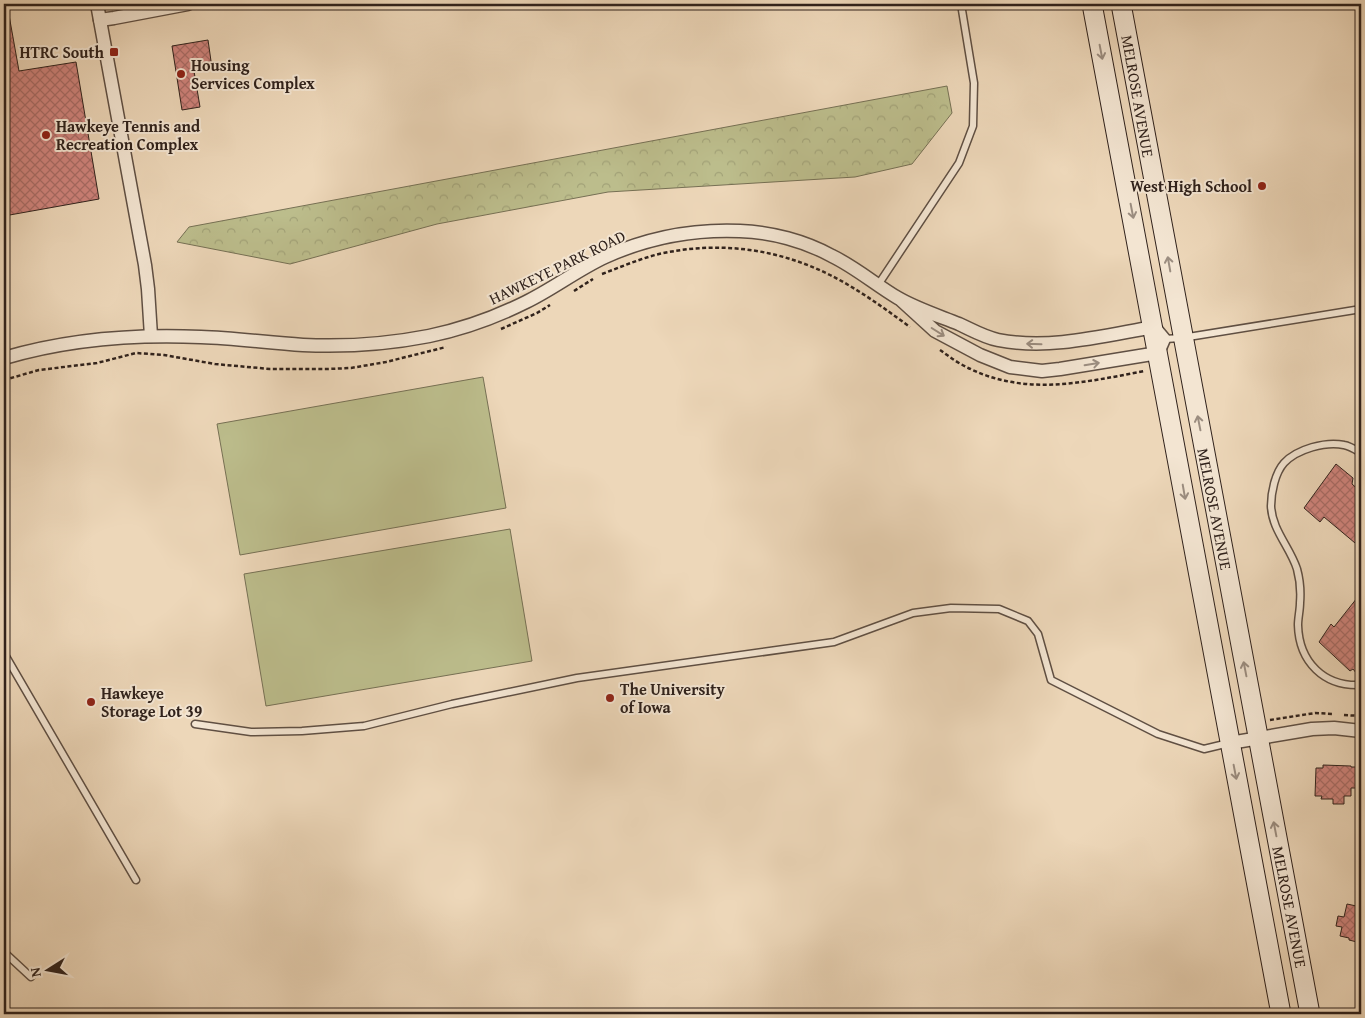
<svg xmlns="http://www.w3.org/2000/svg" width="1365" height="1018" viewBox="0 0 1365 1018" font-family="'Gentium Book Plus',serif">
<style>
.forest{fill:url(#forest-crowns);stroke:#767054}
.park{fill:#bcbd8c;stroke:#767054}
.building{fill:url(#building-cross-hatch);stroke:#30221c}
.lines{fill:none;stroke-linecap:round;stroke-linejoin:round}
.service-casing{stroke:#5f4f43;stroke-width:9}
.minor-casing{stroke:#5f4f43;stroke-width:15}
.secondary-casing{stroke:#30221c;stroke-width:21}
.path{stroke:#30221c;stroke-width:2.5;stroke-dasharray:4 2.5;stroke-linecap:butt}
.service{stroke:#f3e5d2;stroke-width:6}
.minor{stroke:#f3e5d2;stroke-width:12}
.secondary{stroke:#f3e5d2;stroke-width:19}
.oneway{stroke:#9b8d80}
.poi-dot{fill:#8f2418;stroke:#f3e5d2;stroke-width:2}
.labels{text-anchor:middle;dominant-baseline:central;stroke-width:4;stroke-linejoin:round;paint-order:stroke}
.poi-label{font-size:16px;font-weight:bold;fill:#30221c;stroke:#f3e5d2;text-anchor:start}
.street-label{font-size:16px;fill:#30221c;stroke:#f3e5d2}
</style>
<defs>
<pattern id="forest-crowns" width="20" height="18" patternUnits="userSpaceOnUse" patternTransform="scale(1.25)"><rect width="20" height="18" fill="#bcbd8c"/><path d="M2 6a3 3 0 1 1 6 0M12 15a3 3 0 1 1 6 0" fill="none" stroke="#a2a278"/></pattern>
<pattern id="building-cross-hatch" width="8" height="8" patternUnits="userSpaceOnUse" patternTransform="scale(1.25)"><rect width="8" height="8" fill="#d0847d"/><path d="M0 0l8 8M0 8l8-8" fill="none" stroke="#a96c66"/></pattern>
</defs>
<rect width="100%" height="100%" fill="#edd7b9"/>
<filter id="stains"><feTurbulence type="fractalNoise" baseFrequency=".004" numOctaves="4"/><feColorMatrix values="0 0 0 0 .2 0 0 0 0 .09 0 0 0 0 .02 0 0 0 .5 -.17"/></filter>
<radialGradient id="worn" r=".72"><stop offset=".6" stop-color="#630" stop-opacity="0"/><stop offset="1" stop-color="#630" stop-opacity=".3"/></radialGradient>
<!-- forest -->
<polygon class="forest" points="947,86 952,113 912,164 855,177 608,192 437,224 290,264 177,242 189,227"/>
<!-- park -->
<g class="park">
<polygon points="483,377 506,508 240,555 217,424"/>
<polygon points="510,529 532,661 266,706 244,574"/>
</g>
<!-- building -->
<g class="building">
<polygon points="4,15 9,15 19,71 76,62 99,199 4,216"/>
<polygon points="208,40 212,68 194,71 200,107 182,110 172,46"/>
<polygon points="1336,464 1353,478 1352,484 1361,492 1361,548 1324,517 1320,522 1304,508"/>
<polygon points="1361,593 1361,679 1353,669 1350,671 1319,642 1331,624 1334,627"/>
<polygon points="1323,765 1351,766 1351,767 1358,767 1358,788 1351,788 1351,796 1344,796 1344,804 1333,804 1333,799 1321,799 1322,796 1315,796 1316,768 1323,768"/>
<polygon points="1347,904 1361,907 1361,943 1349,940 1349,938 1340,936 1342,927 1336,926 1338,916 1344,917"/>
</g>
<g class="lines">
<defs>
<g id="service">
<polyline points="878,285 959,163 973,126 974,83 961,4"/>
<polyline points="1164,339 1182,338 1361,309"/>
<path d="M1361 453C1356 450 1350 446 1344 445 1326 441 1297 449 1284 463 1275 473 1271 493 1271 506 1272 530 1290 547 1297 569 1300 580 1301 591 1300 603 1300 610 1298 618 1298 625 1299 662 1324 687 1361 685"/>
<polyline points="4,653 136,880"/>
<polyline points="195,724 251,732 302,731 364,726 452,704 577,678 834,642 913,613 951,608 999,609 1028,621 1038,634 1051,680 1158,734 1204,749 1229,743"/>
<polyline points="4,952 31,977"/>
</g>
<g id="minor">
<polyline points="97,4 145,265 148,289 151,336"/>
<polyline points="100,20 114,18 188,4"/>
<path d="M4 358C68 339 134 334 201 337 235 338 269 343 303 345 345 347 388 344 429 336 463 329 496 317 526 302 553 289 577 270 605 257 647 238 693 229 740 231 771 232 805 241 832 256 855 267 876 285 898 298 917 309 939 316 959 324 972 330 984 337 998 340 1050 350 1102 336 1154 327L1164 339 1158 353 1060 369 1042 371 1010 367 980 355 935 331 901 300"/>
<polyline points="1230,743 1312,729 1334,728 1361,731"/>
</g>
<g id="secondary">
<polyline points="1092,4 1281,1014"/>
<polyline points="1121,4 1310,1014"/>
</g>
</defs>
<!-- service casing -->
<use href="#service" class="service-casing"/>
<!-- minor casing -->
<use href="#minor" class="minor-casing"/>
<!-- secondary casing -->
<use href="#secondary" class="secondary-casing"/>
<!-- path -->
<g class="path">
<path d="M602 274C621 267 639 259 659 254 718 241 776 248 830 275 858 289 884 308 910 327"/>
<polyline points="574,291 593,279"/>
<polyline points="501,329 537,313 550,305"/>
<path d="M940 350C946 354 952 359 959 363 1020 398 1080 383 1145 371"/>
<polyline points="4,380 39,370 97,363 136,353 164,355 215,364 270,369 327,369 351,368 386,362 446,347"/>
<polyline points="1344,715 1361,716"/>
<polyline points="1270,720 1315,713 1333,714"/>
</g>
<!-- service -->
<use href="#service" class="service"/>
<!-- minor -->
<use href="#minor" class="minor"/>
<!-- secondary -->
<use href="#secondary" class="secondary"/>
</g>
<!-- one-way arrows -->
<defs><path id="oneway-shaft" d="M-6 0H5M1.5-3L5.5 0L1.5 3" fill="none" stroke-width="1.6" stroke-linecap="round" stroke-linejoin="round" transform="scale(1.25)"/></defs>
<g class="oneway">
<use href="#oneway-shaft" transform="translate(1101 52) rotate(79)"/>
<use href="#oneway-shaft" transform="translate(1132 211) rotate(79)"/>
<use href="#oneway-shaft" transform="translate(1169 264) rotate(-100)"/>
<use href="#oneway-shaft" transform="translate(938 332) rotate(32)"/>
<use href="#oneway-shaft" transform="translate(1034 344) rotate(-178)"/>
<use href="#oneway-shaft" transform="translate(1092 364) rotate(-9)"/>
<use href="#oneway-shaft" transform="translate(1199 423) rotate(-101)"/>
<use href="#oneway-shaft" transform="translate(1184 492) rotate(80)"/>
<use href="#oneway-shaft" transform="translate(1245 669) rotate(-101)"/>
<use href="#oneway-shaft" transform="translate(1235 772) rotate(79)"/>
<use href="#oneway-shaft" transform="translate(1275 829) rotate(-101)"/>
</g>
<!-- markers -->
<g class="poi-dot">
<rect x="109" y="47" width="10" height="10" rx="2.5"/>
<circle cx="181" cy="74" r="5"/>
<circle cx="46" cy="135" r="5"/>
<circle cx="1262" cy="186" r="5"/>
<circle cx="610" cy="698" r="5"/>
<circle cx="91" cy="702" r="5"/>
</g>
<g class="labels">
<!-- poi labels -->
<g class="poi-label">
<text x="104" y="52" text-anchor="end">HTRC South</text>
<text x="191" y="65">Housing<tspan x="191" dy="18">Services Complex</tspan></text>
<text x="56" y="126">Hawkeye Tennis and<tspan x="56" dy="18">Recreation Complex</tspan></text>
<text x="1252" y="186" text-anchor="end">West High School</text>
<text x="620" y="689">The University<tspan x="620" dy="18">of Iowa</tspan></text>
<text x="101" y="693">Hawkeye<tspan x="101" dy="18">Storage Lot 39</tspan></text>
</g>
<!-- street labels -->
<g class="street-label">
<text transform="translate(1138 96) rotate(80)">MELROSE AVENUE</text>
<text transform="translate(557 267) rotate(-26)">HAWKEYE PARK ROAD</text>
<text transform="translate(1215 509) rotate(79)">MELROSE AVENUE</text>
<text transform="translate(1290 907) rotate(79)">MELROSE AVENUE</text>
</g>
</g>
<!-- margin -->
<rect width="1365" height="1018" fill="none" stroke="#edd7b9" stroke-width="20"/>
<rect x="5" y="5" width="1355" height="1008" fill="none" stroke="#30221c" stroke-width="2.5"/>
<rect x="10" y="10" width="1345" height="998" fill="none" stroke="#30221c"/>
<!-- north arrow -->
<g transform="translate(48 970) rotate(259)" stroke="#f3e5d2" stroke-width="4" paint-order="stroke">
<path d="M0-4L9 19L0 12L-9 19Z" fill="#30221c"/>
<text y="-8" font-size="14" font-weight="bold" text-anchor="middle" fill="#30221c">N</text>
</g>
<rect width="100%" height="100%" filter="url(#stains)"/>
<rect width="100%" height="100%" fill="url(#worn)"/>
</svg>
